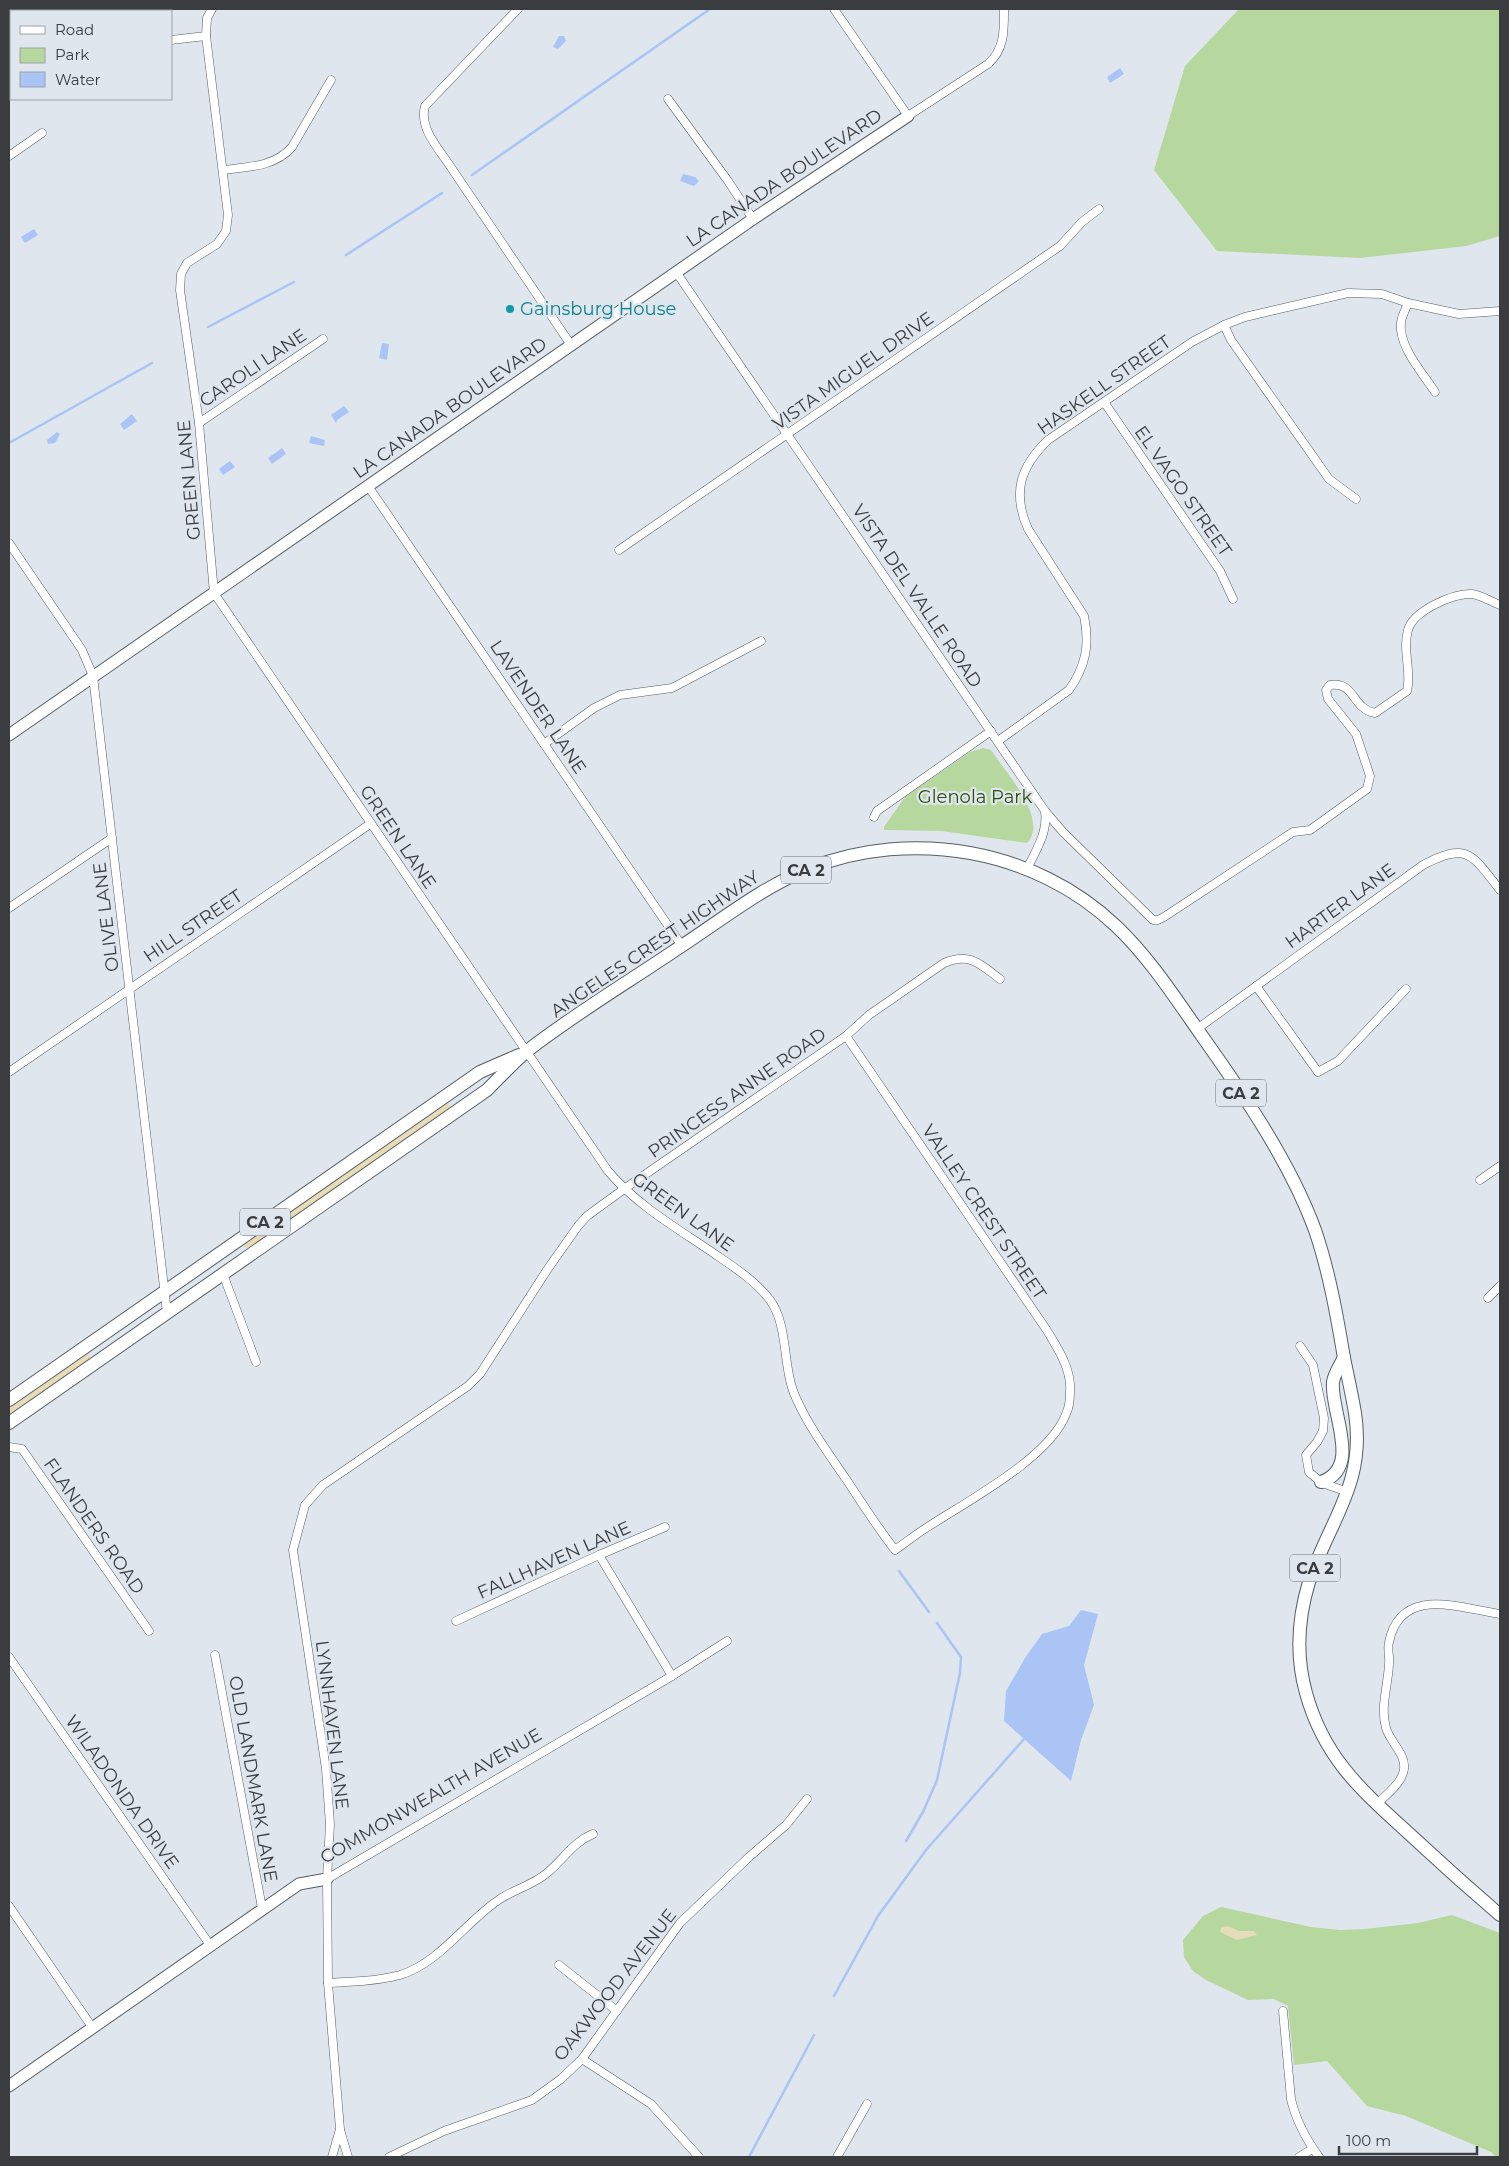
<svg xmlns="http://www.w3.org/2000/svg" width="1509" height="2166" viewBox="0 0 1509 2166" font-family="Montserrat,sans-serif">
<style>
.green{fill:#b6d79d}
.sand{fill:#e6dcb7}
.water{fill:#a9c4f5}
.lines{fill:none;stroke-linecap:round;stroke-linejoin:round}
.stream{stroke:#a9c4f5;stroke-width:2.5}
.street-casing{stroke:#575d64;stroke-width:9}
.secondary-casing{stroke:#575d64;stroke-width:13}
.primary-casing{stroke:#575d64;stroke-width:14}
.street{stroke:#fff;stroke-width:8}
.secondary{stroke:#fff;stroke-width:11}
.primary{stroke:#fff;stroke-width:12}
.culture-dot{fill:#0f9aa8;stroke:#dfe6ee;stroke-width:2}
.labels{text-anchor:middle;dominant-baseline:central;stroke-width:4.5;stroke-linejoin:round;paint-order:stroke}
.shield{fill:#dfe6ee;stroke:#6c6f74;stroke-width:1}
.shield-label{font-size:16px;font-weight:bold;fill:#3a3c40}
.street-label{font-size:18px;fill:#3a3c40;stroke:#dfe6ee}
.culture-label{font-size:18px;fill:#0d838f;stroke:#dfe6ee;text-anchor:start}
.park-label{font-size:18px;fill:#2c4c09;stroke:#dfe6ee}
</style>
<rect width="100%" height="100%" fill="#dfe6ee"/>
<!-- green -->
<g class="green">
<polygon points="1239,9 1500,9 1500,236 1466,246 1360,258 1217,251 1154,170 1185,66"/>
<path d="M983 748 991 750 993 753C1007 774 1049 820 1027 843L942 831 884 830V827L905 797 970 752Z"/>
<polygon points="1221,1907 1311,1927 1340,1930 1365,1929 1418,1923 1452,1915 1500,1933 1500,2157 1496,2157 1491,2152 1406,2116 1367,2106 1327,2061 1294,2065 1288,2006 1274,1999 1248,2000 1206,1980 1193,1971 1184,1957 1183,1940 1203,1916"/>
</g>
<!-- sand -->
<g class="sand">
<polygon points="447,1101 451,1108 249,1248 244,1247 244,1243"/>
<polygon points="86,1352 91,1358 9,1415 9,1405"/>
<polygon points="1228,1926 1239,1931 1254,1931 1257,1935 1237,1940 1220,1932 1221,1928"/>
</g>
<!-- water -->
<g class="water">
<polygon points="559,36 564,36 566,41 558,49 553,47"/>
<polygon points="1120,68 1124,74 1110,83 1107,77"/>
<polygon points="683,174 695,177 699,181 694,186 680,181"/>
<polygon points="34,229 38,235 25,243 21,237"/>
<polygon points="382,343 389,344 387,360 379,358"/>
<polygon points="344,406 349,412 337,420 336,423 331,415"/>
<polygon points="132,414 137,421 124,430 120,424"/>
<polygon points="57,432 60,434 55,443 48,444 47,440"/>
<polygon points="311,436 325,440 324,446 309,443"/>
<polygon points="282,448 286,454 272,464 268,458"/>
<polygon points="230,461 235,467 223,475 219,469"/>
<polygon points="1081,1610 1098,1614 1084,1665 1094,1705 1081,1740 1071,1781 1004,1721 1006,1691 1025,1658 1042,1634 1069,1626"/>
</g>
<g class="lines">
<!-- stream -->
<g class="stream">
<polyline points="77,11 81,9"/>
<polyline points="9,57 11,55"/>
<polyline points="472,175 710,9"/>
<polyline points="346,255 442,193"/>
<polyline points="208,327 294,282"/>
<polyline points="9,443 152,363"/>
<polyline points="899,1571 929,1612"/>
<polyline points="906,1841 923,1812 937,1780 960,1673 961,1657 937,1623"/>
<polyline points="834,1996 878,1916 926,1850 1024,1739"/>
<polyline points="749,2157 814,2035"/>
</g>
<defs>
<g id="street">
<path d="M212 9 207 18 206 36 228 215 226 231 217 244 187 263 181 274 180 290 199 423 214 593 608 1171C637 1205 675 1227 712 1252 732 1266 755 1280 770 1300 789 1326 782 1368 796 1398 809 1427 828 1453 846 1479 862 1503 877 1527 895 1550 905 1543 915 1535 926 1528 964 1503 1050 1458 1066 1414 1069 1408 1070 1399 1070 1392 1072 1369 1057 1347 1046 1329L846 1036"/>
<path d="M518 9 425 106C419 127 437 147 448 163L571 345"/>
<path d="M834 9 908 116 988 64C1005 49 1004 30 1004 9"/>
<polyline points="171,40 206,36"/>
<polyline points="668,99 728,181 753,219"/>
<polyline points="9,156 42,133"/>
<path d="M223 170C247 167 275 167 292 147L331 80"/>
<path d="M676 272 1045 811 1063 832 1153 920H1158L1164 917 1293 832 1310 830 1367 789 1370 776 1356 734 1328 699 1326 690 1330 685C1355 681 1352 709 1375 713L1407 691C1412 672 1402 650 1408 630 1413 611 1453 593 1472 594 1481 595 1492 602 1500 605"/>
<path d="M1408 303C1406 309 1402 315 1401 322 1398 346 1422 372 1435 392"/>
<polyline points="1224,325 1231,340 1329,479 1356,499"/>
<polyline points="1104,402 1220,571 1233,599"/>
<polyline points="199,423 323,339"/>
<polyline points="368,486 682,946"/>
<polyline points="9,543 82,650 93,676 167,1313"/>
<polyline points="619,550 1060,246 1082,222 1099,209"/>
<path d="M998 741 1069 690C1086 666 1090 644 1084 616L1028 529C1012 493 1020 467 1048 440L1192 342 1224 325 1245 317 1348 293 1382 294 1408 303 1459 314 1500 311"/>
<polyline points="544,744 594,708 620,695 672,688 761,641"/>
<polyline points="874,817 877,811 991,731"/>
<path d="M1027 869C1036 850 1048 833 1045 811"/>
<polyline points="9,908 112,838"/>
<polyline points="1256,986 1318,1072 1338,1061 1406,989"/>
<path d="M1197 1029 1423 865C1468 841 1472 855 1500 890"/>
<polyline points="9,1072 370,824"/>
<polyline points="1480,1180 1500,1166"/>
<polyline points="223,1274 256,1362"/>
<polyline points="1488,1298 1500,1286"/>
<polyline points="1300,1346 1313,1365 1324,1418 1323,1431 1317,1442 1306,1455 1309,1472 1322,1483 1348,1492"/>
<polyline points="9,1447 22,1449 149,1631"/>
<polyline points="599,1555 672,1676"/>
<polyline points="456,1621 599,1555 665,1527"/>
<polyline points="215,1655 262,1908"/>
<polyline points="9,1657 210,1945"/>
<path d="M1377 1804C1386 1795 1403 1782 1404 1769 1406 1754 1390 1742 1386 1728 1380 1707 1388 1686 1389 1664 1390 1657 1387 1649 1389 1642 1401 1585 1459 1608 1500 1614"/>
<polyline points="327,1879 672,1676 727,1641"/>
<polyline points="9,1906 92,2027"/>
<polyline points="559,1965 617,2011"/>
<path d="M328 1983C352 1982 377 1981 400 1975 440 1963 466 1921 500 1899 515 1889 533 1885 547 1873 563 1860 573 1842 593 1834"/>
<path d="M1283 2011 1291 2099C1296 2121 1306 2139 1319 2157"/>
<polyline points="582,2059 651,2104 699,2157"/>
<polyline points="340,2130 348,2157"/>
<path d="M332 2157 340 2129 328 1983 327 1879 330 1824 326 1769 293 1550 305 1505 323 1485 468 1386 480 1374 547 1270 578 1226 587 1216 624 1189 846 1036 869 1015 944 963C970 952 980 964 1000 979"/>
<polyline points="389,2157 444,2131 532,2100 561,2079 582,2059 680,1923 749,1857 786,1825 807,1799"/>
<polyline points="837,2157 867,2104"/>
<polyline points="1299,2157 1312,2149"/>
</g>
<g id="secondary">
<polyline points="9,735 753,219 908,116"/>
<polyline points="9,2086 299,1884 327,1879"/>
</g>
<g id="primary">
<polyline points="9,1400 480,1072 519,1055"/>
<path d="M9 1423 487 1090C500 1077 513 1063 527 1051 573 1015 625 984 674 951 719 922 760 888 810 868 912 828 1035 849 1116 926 1149 957 1176 999 1202 1036 1244 1095 1290 1162 1315 1230 1329 1271 1337 1316 1344 1358 1348 1377 1352 1395 1355 1413 1366 1484 1329 1521 1309 1582 1298 1618 1296 1657 1306 1693 1325 1762 1366 1794 1416 1840 1444 1866 1472 1891 1500 1915"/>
<path d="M1321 1482C1363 1468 1330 1412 1333 1382 1334 1374 1341 1364 1344 1357"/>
</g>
</defs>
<!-- street casing -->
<use href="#street" class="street-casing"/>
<!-- secondary casing -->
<use href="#secondary" class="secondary-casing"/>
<!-- primary casing -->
<use href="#primary" class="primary-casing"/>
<!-- street -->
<use href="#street" class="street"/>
<!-- secondary -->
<use href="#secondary" class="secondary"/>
<!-- primary -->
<use href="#primary" class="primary"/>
</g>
<!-- markers -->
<circle class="culture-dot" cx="510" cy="309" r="5"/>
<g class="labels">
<!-- shield labels -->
<g class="shield">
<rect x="781" y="856.5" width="50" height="27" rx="4"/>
<rect x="1216" y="1079.5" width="50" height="27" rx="4"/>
<rect x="240" y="1208.5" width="50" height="27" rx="4"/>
<rect x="1290" y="1554.5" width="50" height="27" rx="4"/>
</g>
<g class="shield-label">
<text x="806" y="870">CA 2</text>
<text x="1241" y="1093">CA 2</text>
<text x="265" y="1222">CA 2</text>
<text x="1315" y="1568">CA 2</text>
</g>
<!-- street labels -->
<g class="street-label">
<text transform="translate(784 178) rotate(-34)">LA CANADA BOULEVARD</text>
<text transform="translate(253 368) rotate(-34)">CAROLI LANE</text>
<text transform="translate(853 371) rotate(-35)">VISTA MIGUEL DRIVE</text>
<text transform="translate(1104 385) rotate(-35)">HASKELL STREET</text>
<text transform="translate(450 408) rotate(-35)">LA CANADA BOULEVARD</text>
<text transform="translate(189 480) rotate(-95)">GREEN LANE</text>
<text transform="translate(1183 491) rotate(55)">EL VAGO STREET</text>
<text transform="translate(917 596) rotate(56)">VISTA DEL VALLE ROAD</text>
<text transform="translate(538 707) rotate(56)">LAVENDER LANE</text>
<text transform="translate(398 837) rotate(56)">GREEN LANE</text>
<text transform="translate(1340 906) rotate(-36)">HARTER LANE</text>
<text transform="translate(106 917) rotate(-97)">OLIVE LANE</text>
<text transform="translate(193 926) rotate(-34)">HILL STREET</text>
<text transform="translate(655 944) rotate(-34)">ANGELES CREST HIGHWAY</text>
<text transform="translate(737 1093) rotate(-35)">PRINCESS ANNE ROAD</text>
<text transform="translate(683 1212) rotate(36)">GREEN LANE</text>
<text transform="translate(984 1212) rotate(56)">VALLEY CREST STREET</text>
<text transform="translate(94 1526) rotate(55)">FLANDERS ROAD</text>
<text transform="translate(554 1560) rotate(-24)">FALLHAVEN LANE</text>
<text transform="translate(332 1725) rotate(83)">LYNNHAVEN LANE</text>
<text transform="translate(253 1779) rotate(80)">OLD LANDMARK LANE</text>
<text transform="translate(122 1792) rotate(55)">WILADONDA DRIVE</text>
<text transform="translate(431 1796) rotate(-30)">COMMONWEALTH AVENUE</text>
<text transform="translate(615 1985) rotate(-52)">OAKWOOD AVENUE</text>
</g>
<!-- culture labels -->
<g class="culture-label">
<text x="520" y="309">Gainsburg House</text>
</g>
<!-- park labels -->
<g class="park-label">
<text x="975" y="797">Glenola Park</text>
</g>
</g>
<!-- border -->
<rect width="1509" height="2166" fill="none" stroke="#3a3c40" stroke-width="20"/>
<!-- legend -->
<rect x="10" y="10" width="162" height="90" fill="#dfe6ee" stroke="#9da2a8"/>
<rect x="20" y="26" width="25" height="8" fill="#ffffff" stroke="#9da2a8"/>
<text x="55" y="35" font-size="15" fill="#3a3c40">Road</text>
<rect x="20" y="48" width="25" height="15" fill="#b6d79d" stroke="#9da2a8"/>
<text x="55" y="60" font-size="15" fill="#3a3c40">Park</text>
<rect x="20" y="72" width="25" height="15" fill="#a9c4f5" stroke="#9da2a8"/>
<text x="55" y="85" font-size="15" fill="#3a3c40">Water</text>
<!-- scale -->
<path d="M1339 2146v8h138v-8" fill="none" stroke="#3a3c40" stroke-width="2.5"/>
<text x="1346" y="2146" font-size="15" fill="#3a3c40" stroke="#dfe6ee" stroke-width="4" paint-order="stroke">100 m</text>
</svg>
